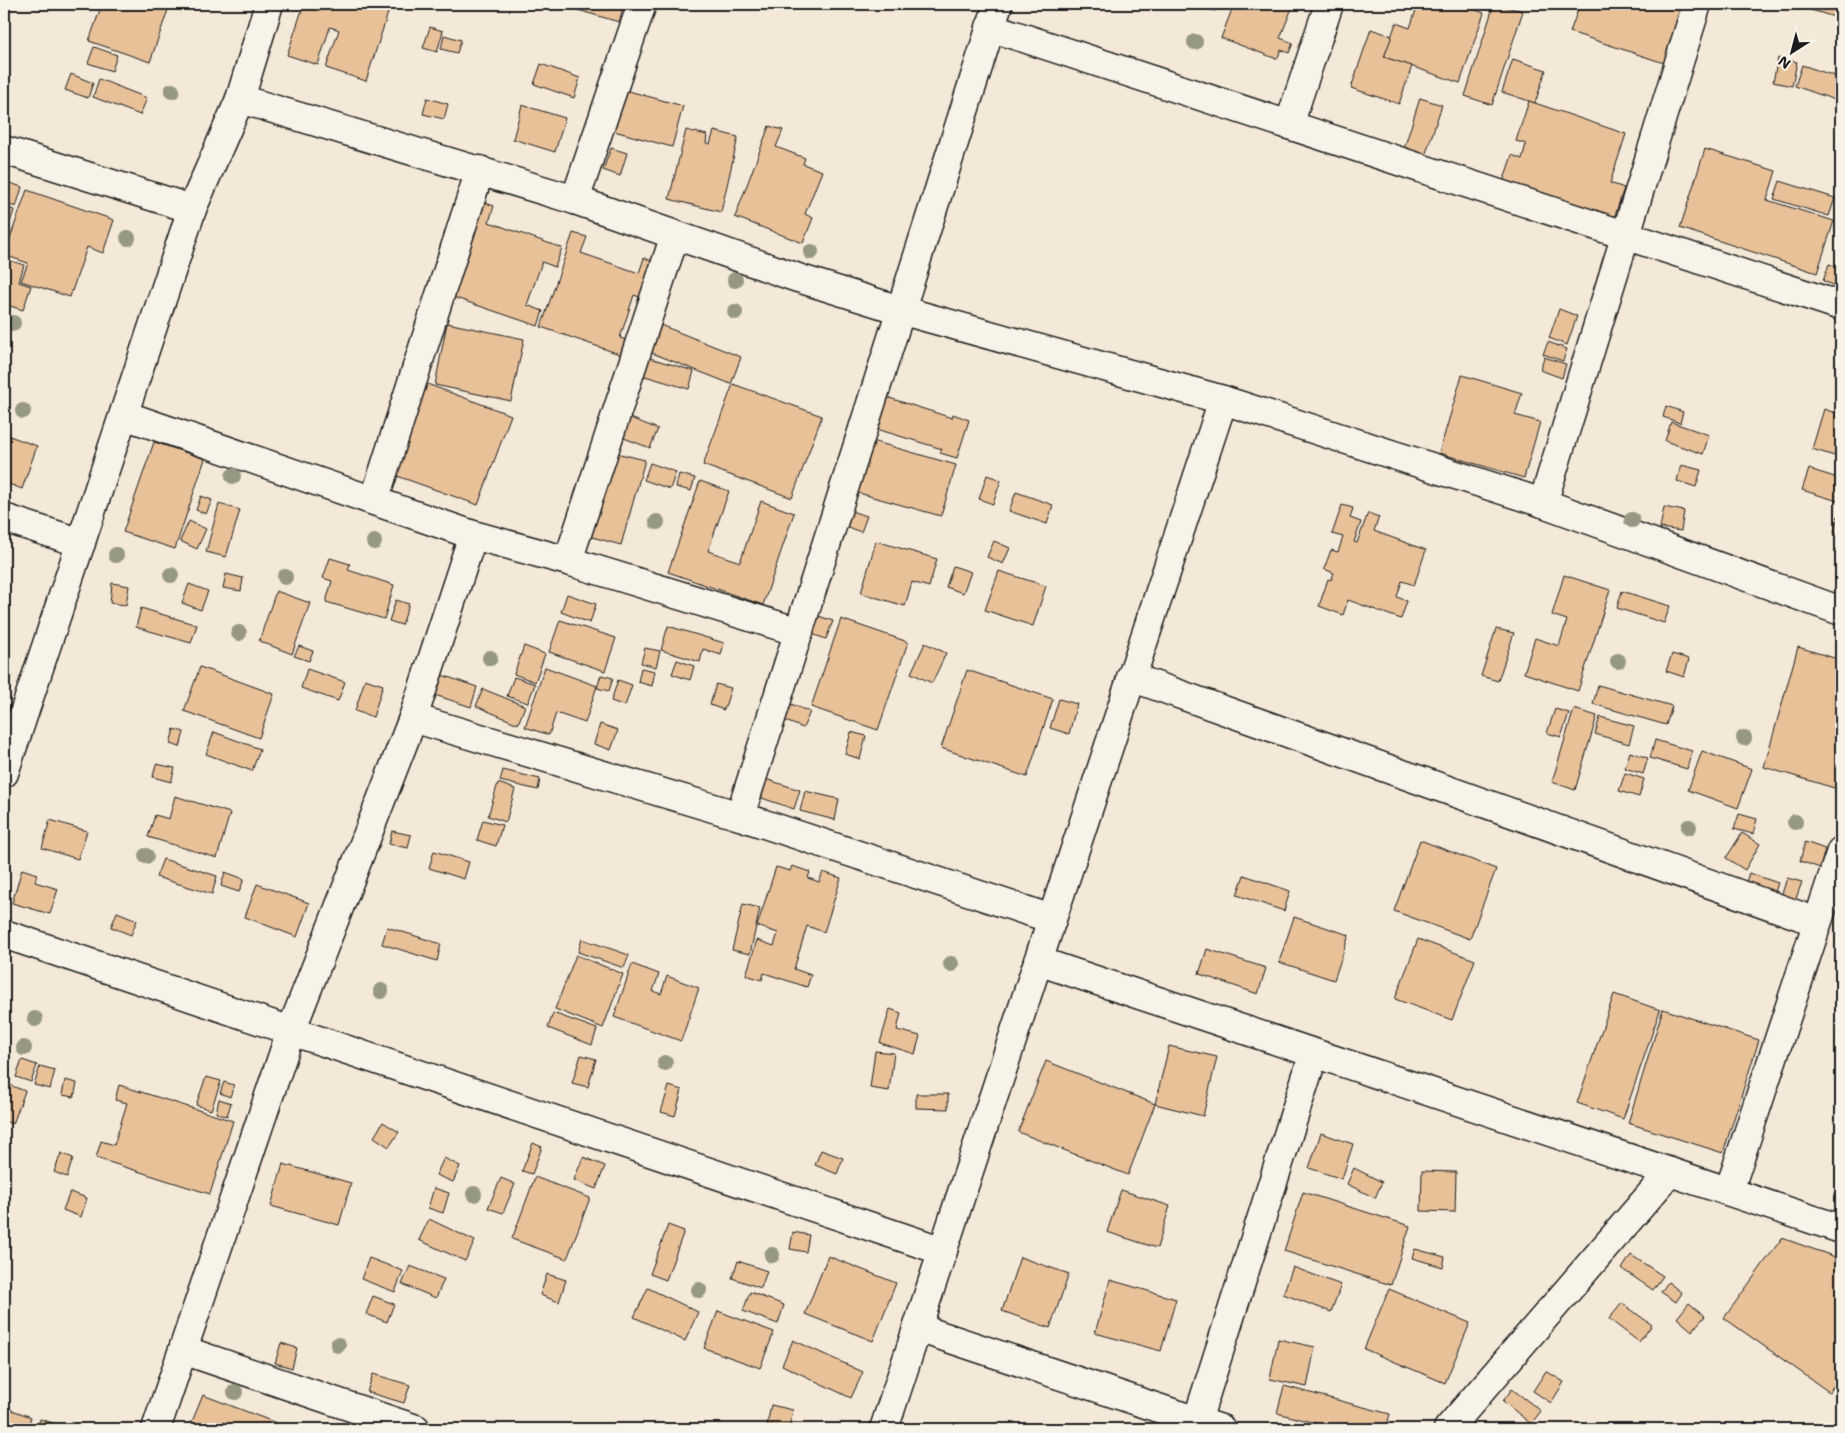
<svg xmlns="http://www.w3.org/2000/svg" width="1845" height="1433" viewBox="0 0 1845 1433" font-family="'Shantell Sans',sans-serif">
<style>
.building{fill:#e8c199;stroke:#1c1c1c}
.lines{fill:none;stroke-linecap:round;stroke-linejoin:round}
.minor-casing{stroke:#1c1c1c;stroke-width:31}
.minor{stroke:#f7f3e8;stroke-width:28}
.tree{fill:#969884}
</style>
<rect width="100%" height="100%" fill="#f4e9d8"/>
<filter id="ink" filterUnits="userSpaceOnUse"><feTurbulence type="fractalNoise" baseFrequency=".02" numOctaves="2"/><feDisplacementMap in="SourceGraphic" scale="10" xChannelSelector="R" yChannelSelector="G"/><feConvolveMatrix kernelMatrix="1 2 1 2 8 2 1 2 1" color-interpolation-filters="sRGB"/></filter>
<g filter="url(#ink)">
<!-- building -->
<g class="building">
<polygon points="102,4 170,4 150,62 89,41"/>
<polygon points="304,4 368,4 389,10 366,81 326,68 339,30 330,27 318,65 287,55"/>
<polygon points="557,4 624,4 619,22"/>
<polygon points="1195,4 1217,4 1215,11"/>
<polygon points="1234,4 1281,4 1292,8 1280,38 1293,43 1289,53 1281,50 1277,59 1221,38"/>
<polygon points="1418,4 1459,4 1484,13 1460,83 1384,57 1396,23 1410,28"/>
<polygon points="1494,4 1523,11 1492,105 1465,96"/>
<polygon points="1580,4 1684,4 1664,63 1570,32"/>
<polygon points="1791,4 1841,4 1841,19"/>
<polygon points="430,27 443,31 437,52 423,48"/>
<polygon points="1371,29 1392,36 1384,57 1412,66 1399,104 1351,88"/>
<polygon points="444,35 461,40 457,53 441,49"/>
<polygon points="1841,41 1841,63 1836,62"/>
<polygon points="94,47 117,55 112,71 88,63"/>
<polygon points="1778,58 1797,62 1792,86 1773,82"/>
<polygon points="1513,59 1546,70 1535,103 1502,92"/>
<polygon points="541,64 580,78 574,98 534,84"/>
<polygon points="1802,65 1841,78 1841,102 1795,86"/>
<polygon points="71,74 93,83 88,98 65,90"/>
<polygon points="99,79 147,98 140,115 93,97"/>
<polygon points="625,90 683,106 672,147 614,131"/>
<polygon points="427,98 448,104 444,119 423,114"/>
<polygon points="1420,98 1442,105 1423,162 1402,155"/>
<polygon points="1529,101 1626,134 1610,183 1624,188 1613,221 1502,185 1512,155 1522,159 1526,144 1516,141"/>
<polygon points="522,105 565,118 555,152 513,139"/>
<polygon points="769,126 783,130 776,147 805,158 803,164 822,171 805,214 813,218 803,243 735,217"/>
<polygon points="686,130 707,135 706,143 710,144 714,131 738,137 721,212 669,199"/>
<polygon points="611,148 627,153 620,176 603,170"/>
<polygon points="1705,149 1776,171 1767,200 1834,221 1817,273 1680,228"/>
<polygon points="4,181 22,187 16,207 4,203"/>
<polygon points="1780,181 1835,198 1829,216 1774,199"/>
<polygon points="27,190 114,220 103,253 87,247 70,297 21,281 28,263 4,255"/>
<polygon points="477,200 494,206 489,222 562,248 555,267 542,262 527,305 543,311 538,326 444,294"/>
<polygon points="4,207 14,210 9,226 4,224"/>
<polygon points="573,233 587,237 581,253 639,273 644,258 658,263 645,299 634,295 620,338 633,342 628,357 541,327"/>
<polygon points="5,259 24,265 19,282 31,286 23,310 4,304"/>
<polygon points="1829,264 1841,268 1841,288 1823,281"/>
<polygon points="1559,309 1577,316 1567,345 1549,338"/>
<polygon points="447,323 524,339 511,401 435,385"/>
<polygon points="658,324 741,357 731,384 647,351"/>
<polygon points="1548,342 1567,349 1563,361 1543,354"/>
<polygon points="643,356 694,371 689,389 638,374"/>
<polygon points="1544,357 1566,364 1562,378 1540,370"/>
<polygon points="1462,375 1522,393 1515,415 1540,422 1524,478 1439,453"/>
<polygon points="419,381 511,415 478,505 386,472"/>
<polygon points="733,384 822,416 792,498 703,465"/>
<polygon points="880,395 952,418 953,414 969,420 957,458 940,453 942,449 870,427"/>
<polygon points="1666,406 1683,412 1680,423 1663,417"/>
<polygon points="1824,409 1841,415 1841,458 1812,449"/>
<polygon points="623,415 658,429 650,448 616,435"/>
<polygon points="1671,422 1709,435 1703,454 1665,441"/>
<polygon points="4,434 37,446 22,489 4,482"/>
<polygon points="869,440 956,465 941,516 855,492"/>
<polygon points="154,442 205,459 175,549 123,532"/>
<polygon points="608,451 645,460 621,545 585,535"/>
<polygon points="650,463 676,472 670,489 644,480"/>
<polygon points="1681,465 1701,470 1696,487 1677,481"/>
<polygon points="1809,469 1841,479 1841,502 1802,490"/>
<polygon points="679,474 695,478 691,491 676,487"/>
<polygon points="987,475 1001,480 993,504 979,499"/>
<polygon points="700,481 729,491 708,551 740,562 761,501 794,513 763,605 668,572"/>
<polygon points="1016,492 1053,505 1047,524 1009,511"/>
<polygon points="201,496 212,500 206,514 196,510"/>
<polygon points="219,504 240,510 226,557 206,552"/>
<polygon points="1342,505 1353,508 1350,518 1361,522 1354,542 1357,543 1368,513 1379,517 1374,531 1426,550 1414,585 1402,581 1397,597 1407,601 1401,619 1348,600 1343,615 1319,606 1328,579 1331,580 1334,573 1324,569 1331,550 1338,552 1343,537 1332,534"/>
<polygon points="1664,507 1684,511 1681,531 1660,528"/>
<polygon points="844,509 867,516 861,532 839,524"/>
<polygon points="1838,516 1841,517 1841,535 1834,533"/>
<polygon points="189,521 206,529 197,549 180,541"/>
<polygon points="876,541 937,559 929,587 912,582 905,606 861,593"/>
<polygon points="994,541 1010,548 1003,564 987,557"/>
<polygon points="330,558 350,564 348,570 394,585 384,619 326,602 332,581 323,578"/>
<polygon points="953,566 971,572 963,593 946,587"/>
<polygon points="999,571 1046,586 1033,626 985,610"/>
<polygon points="226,574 243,578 241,591 223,588"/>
<polygon points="1564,575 1610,590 1578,691 1524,673 1535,638 1559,646 1567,620 1552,615"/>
<polygon points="112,583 129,586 126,605 110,603"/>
<polygon points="189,584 208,591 201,610 182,603"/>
<polygon points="276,591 310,603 292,654 259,641"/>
<polygon points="1622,591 1670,606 1664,623 1617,608"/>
<polygon points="567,594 596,604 590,623 561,612"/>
<polygon points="396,600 409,604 402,625 389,621"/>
<polygon points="141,608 197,625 191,643 136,627"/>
<polygon points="813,614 833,621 826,639 806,632"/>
<polygon points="841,619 908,642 878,730 811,707"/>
<polygon points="560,620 616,638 605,671 549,652"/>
<polygon points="668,626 724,643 721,655 703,649 700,662 661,650"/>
<polygon points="1496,629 1514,633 1498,681 1481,676"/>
<polygon points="925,643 946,653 932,683 911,673"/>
<polygon points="299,646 313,651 309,661 294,656"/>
<polygon points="524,646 545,654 535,682 514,674"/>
<polygon points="1798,647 1841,660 1841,790 1764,767"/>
<polygon points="645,648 660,651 656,667 641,663"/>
<polygon points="1672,654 1689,659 1684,677 1666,671"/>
<polygon points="677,660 694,666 690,680 672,674"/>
<polygon points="200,667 274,694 259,738 184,711"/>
<polygon points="545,667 597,686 585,723 556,713 549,735 525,727"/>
<polygon points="641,668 655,671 652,686 638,682"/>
<polygon points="307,669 345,682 338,701 301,688"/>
<polygon points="967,670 1053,699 1027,777 941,748"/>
<polygon points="442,675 477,687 471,707 435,695"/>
<polygon points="601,675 613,678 609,691 597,688"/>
<polygon points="514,677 535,684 528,703 507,696"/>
<polygon points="365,679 383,685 373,717 355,711"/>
<polygon points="618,680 632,685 625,706 611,701"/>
<polygon points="716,684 731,688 724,710 710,705"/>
<polygon points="1598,685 1672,706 1666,725 1593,704"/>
<polygon points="483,689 525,706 518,724 476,706"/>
<polygon points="1059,699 1077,704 1069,734 1050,728"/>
<polygon points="784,701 810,712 803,728 778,718"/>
<polygon points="1555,709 1569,713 1561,737 1547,733"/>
<polygon points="1574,709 1597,716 1575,790 1552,782"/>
<polygon points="1600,717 1634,726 1629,744 1595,734"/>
<polygon points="600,724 618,730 611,750 594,744"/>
<polygon points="174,729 184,732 180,747 170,744"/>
<polygon points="214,732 260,749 252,771 206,754"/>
<polygon points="851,732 866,736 860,759 845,754"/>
<polygon points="1655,740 1692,751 1687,769 1650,758"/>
<polygon points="1702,751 1752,769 1738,808 1688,790"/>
<polygon points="1630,752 1648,758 1643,774 1625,768"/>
<polygon points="156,764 175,768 171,782 153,777"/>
<polygon points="503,770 540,779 538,790 500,781"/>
<polygon points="1625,773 1644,779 1639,797 1619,791"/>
<polygon points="759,777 800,790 794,809 753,795"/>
<polygon points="498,783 515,789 506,822 488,816"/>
<polygon points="805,791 839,799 835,820 800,811"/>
<polygon points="175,796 230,813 217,858 148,837 155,815 169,819"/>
<polygon points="1739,814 1757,819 1753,834 1734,829"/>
<polygon points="50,820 87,831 78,859 42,848"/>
<polygon points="483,820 502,825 496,846 477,840"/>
<polygon points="392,831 411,835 408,848 389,844"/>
<polygon points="1742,833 1760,844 1745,870 1726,858"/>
<polygon points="1420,840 1496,869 1470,939 1394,911"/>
<polygon points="1805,842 1825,849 1820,868 1800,861"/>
<polygon points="434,851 469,862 464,879 429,868"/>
<polygon points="163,859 217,876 212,894 156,877"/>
<polygon points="792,866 810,872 808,878 819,882 823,872 841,878 824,932 807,926 794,969 811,975 807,987 764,973 762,980 746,975 757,940 774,946 778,933 757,926 776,867 790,871"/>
<polygon points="22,869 37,874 35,882 58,889 50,914 12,903"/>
<polygon points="225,872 244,879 239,892 221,886"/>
<polygon points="1749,873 1778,883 1772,901 1743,891"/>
<polygon points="1244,875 1290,891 1284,911 1237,895"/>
<polygon points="1787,878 1802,882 1795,901 1781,897"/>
<polygon points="257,884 309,903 297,937 245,917"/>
<polygon points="743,904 760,908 750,954 732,950"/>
<polygon points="117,912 137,920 131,935 111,927"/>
<polygon points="1294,917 1349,935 1334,980 1279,962"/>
<polygon points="387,927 441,944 437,961 382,944"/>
<polygon points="582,939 629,955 624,968 578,952"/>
<polygon points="1418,939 1475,960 1452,1020 1395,999"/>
<polygon points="1207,949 1266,968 1258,994 1199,974"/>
<polygon points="576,955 623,974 603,1028 555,1009"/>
<polygon points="632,964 659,974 653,991 661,994 667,976 699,988 681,1041 614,1017"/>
<polygon points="1614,994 1660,1010 1623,1119 1577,1103"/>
<polygon points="890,1009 901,1013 897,1030 920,1036 915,1054 880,1043"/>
<polygon points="1663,1009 1759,1040 1723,1153 1628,1123"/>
<polygon points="553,1013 597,1029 592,1045 548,1028"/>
<polygon points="1169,1046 1217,1057 1203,1116 1155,1104"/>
<polygon points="875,1051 894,1053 889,1091 870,1088"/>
<polygon points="581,1055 596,1059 588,1087 572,1083"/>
<polygon points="22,1060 37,1065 31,1082 16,1077"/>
<polygon points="1046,1061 1155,1104 1128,1175 1018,1132"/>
<polygon points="40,1066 55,1070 50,1089 34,1085"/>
<polygon points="206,1077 221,1081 211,1110 196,1105"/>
<polygon points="65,1080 77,1083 74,1097 62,1095"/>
<polygon points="224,1082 234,1085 230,1097 220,1093"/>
<polygon points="4,1083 25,1091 13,1124 4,1121"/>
<polygon points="119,1085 233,1121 210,1194 96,1158 101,1141 114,1145 127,1103 115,1100"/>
<polygon points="669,1086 682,1090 675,1116 661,1112"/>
<polygon points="916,1094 948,1094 948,1109 916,1108"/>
<polygon points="219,1099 231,1103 227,1116 216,1113"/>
<polygon points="383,1122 399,1132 389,1147 374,1137"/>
<polygon points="1321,1133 1353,1144 1342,1179 1309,1168"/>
<polygon points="533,1143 542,1147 532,1174 522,1171"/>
<polygon points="821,1150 843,1158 837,1174 815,1165"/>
<polygon points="61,1153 73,1158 67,1177 54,1172"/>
<polygon points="583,1157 605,1166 596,1189 574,1180"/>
<polygon points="444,1158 460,1166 453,1182 436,1175"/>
<polygon points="283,1164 351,1183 339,1225 271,1206"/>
<polygon points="1354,1168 1382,1182 1375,1198 1347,1184"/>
<polygon points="1422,1171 1456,1172 1455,1212 1421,1211"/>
<polygon points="535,1177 590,1198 567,1259 512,1239"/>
<polygon points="501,1178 515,1184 503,1213 488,1208"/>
<polygon points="434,1188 449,1193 443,1213 428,1208"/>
<polygon points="1121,1190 1170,1206 1157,1248 1107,1232"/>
<polygon points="70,1192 87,1198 81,1217 63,1210"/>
<polygon points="1303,1192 1410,1226 1391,1285 1284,1251"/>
<polygon points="429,1219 475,1241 465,1261 419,1240"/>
<polygon points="668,1225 684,1231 666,1280 650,1274"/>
<polygon points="793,1232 809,1235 806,1252 790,1249"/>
<polygon points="1782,1238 1841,1259 1841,1375 1829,1392 1724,1318"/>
<polygon points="1415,1249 1445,1257 1443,1267 1412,1258"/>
<polygon points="1631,1255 1663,1276 1653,1290 1622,1269"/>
<polygon points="828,1256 896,1283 873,1341 805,1314"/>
<polygon points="1020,1257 1069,1274 1050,1328 1002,1311"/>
<polygon points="369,1258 403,1271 395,1292 361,1279"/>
<polygon points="738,1261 767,1271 761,1288 732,1278"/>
<polygon points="410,1266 444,1279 436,1298 402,1284"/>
<polygon points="1293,1267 1341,1285 1331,1312 1283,1294"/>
<polygon points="547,1274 566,1280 559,1302 540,1295"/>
<polygon points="1110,1280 1176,1299 1161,1351 1095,1333"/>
<polygon points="1668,1282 1682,1293 1676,1302 1661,1292"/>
<polygon points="648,1288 698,1312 685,1341 634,1317"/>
<polygon points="1389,1289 1470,1323 1445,1383 1364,1349"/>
<polygon points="750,1292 784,1305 778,1324 743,1311"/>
<polygon points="373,1296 394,1304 387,1322 366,1314"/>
<polygon points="1622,1303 1652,1325 1639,1342 1609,1319"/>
<polygon points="1689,1303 1705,1316 1692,1331 1677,1318"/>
<polygon points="718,1311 774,1332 760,1368 704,1348"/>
<polygon points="1278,1339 1315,1347 1307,1387 1270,1379"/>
<polygon points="793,1340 863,1372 851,1398 782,1365"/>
<polygon points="281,1343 297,1348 292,1368 275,1363"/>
<polygon points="1546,1371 1564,1382 1551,1403 1533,1391"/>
<polygon points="373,1374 410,1385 404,1403 367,1392"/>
<polygon points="1284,1386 1390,1414 1386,1429 1339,1429 1277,1413"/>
<polygon points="1512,1389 1541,1411 1531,1424 1503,1401"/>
<polygon points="203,1395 292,1429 189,1429"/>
<polygon points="771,1405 793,1410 789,1429 767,1425"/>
<polygon points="4,1407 31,1417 27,1429 4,1429"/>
<polygon points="40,1419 63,1426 62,1429 37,1429"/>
</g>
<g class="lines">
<defs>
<g id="minor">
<polyline points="990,27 1841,306"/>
<polyline points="240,99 575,200 798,278 900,310 1223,400 1543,503 1841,611"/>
<polyline points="1289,125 1329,4"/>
<polyline points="4,150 192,209"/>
<polyline points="575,200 642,4"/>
<polyline points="124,415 473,535 568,561 799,632"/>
<polyline points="374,501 480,170"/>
<polyline points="1543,503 1697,4"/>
<polyline points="4,518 81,543"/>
<polyline points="568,561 675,235"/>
<polyline points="1131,677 1817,922"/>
<polyline points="413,718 740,816 1052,919"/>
<polyline points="4,773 192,209 240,99 269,4"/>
<polyline points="740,816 998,4"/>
<polyline points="4,934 943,1251"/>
<polyline points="1038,961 1841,1229"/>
<polyline points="1729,1191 1841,851"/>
<polyline points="918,1328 1221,1429"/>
<polyline points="183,1350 416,1429"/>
<polyline points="1197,1421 1314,1053"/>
<polyline points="156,1429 291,1031 413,718 473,535"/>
<polyline points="884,1429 1223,400"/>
<polyline points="1448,1429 1670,1172"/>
</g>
</defs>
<!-- minor casing -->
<use href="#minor" class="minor-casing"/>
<!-- minor -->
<use href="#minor" class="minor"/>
</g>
<!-- trees -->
<g class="tree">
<circle cx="1195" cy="42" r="8"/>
<circle cx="172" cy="91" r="8"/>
<circle cx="128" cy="238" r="8"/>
<circle cx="811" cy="252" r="8"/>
<circle cx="735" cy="280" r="8"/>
<circle cx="735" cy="312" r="8"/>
<circle cx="13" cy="323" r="8"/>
<circle cx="23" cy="411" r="8"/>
<circle cx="233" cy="476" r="8"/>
<circle cx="1632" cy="520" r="8"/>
<circle cx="657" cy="522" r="8"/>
<circle cx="374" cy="542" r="8"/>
<circle cx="116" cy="555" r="8"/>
<circle cx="171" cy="575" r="8"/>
<circle cx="285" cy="577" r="8"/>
<circle cx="239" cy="633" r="8"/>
<circle cx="490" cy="658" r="8"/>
<circle cx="1618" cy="661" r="8"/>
<circle cx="1744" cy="738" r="8"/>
<circle cx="1795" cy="822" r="8"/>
<circle cx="1689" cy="827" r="8"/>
<circle cx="146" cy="856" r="8"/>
<circle cx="951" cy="964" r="8"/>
<circle cx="381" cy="991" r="8"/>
<circle cx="35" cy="1019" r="8"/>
<circle cx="24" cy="1048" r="8"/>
<circle cx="665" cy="1063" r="8"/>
<circle cx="474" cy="1194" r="8"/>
<circle cx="772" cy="1255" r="8"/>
<circle cx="699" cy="1290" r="8"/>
<circle cx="338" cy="1345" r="8"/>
<circle cx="235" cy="1392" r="8"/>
</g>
</g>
<!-- margin -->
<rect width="1845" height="1433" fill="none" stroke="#f7f3e8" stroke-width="20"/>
<rect x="10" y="10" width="1825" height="1413" fill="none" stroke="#1c1c1c" stroke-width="2" filter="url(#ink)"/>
<!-- north arrow -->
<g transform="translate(1792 52) rotate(216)" stroke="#f7f3e8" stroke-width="4" paint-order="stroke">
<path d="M0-4L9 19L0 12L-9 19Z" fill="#1c1c1c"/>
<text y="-8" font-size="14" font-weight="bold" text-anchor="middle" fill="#1c1c1c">N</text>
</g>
</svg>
